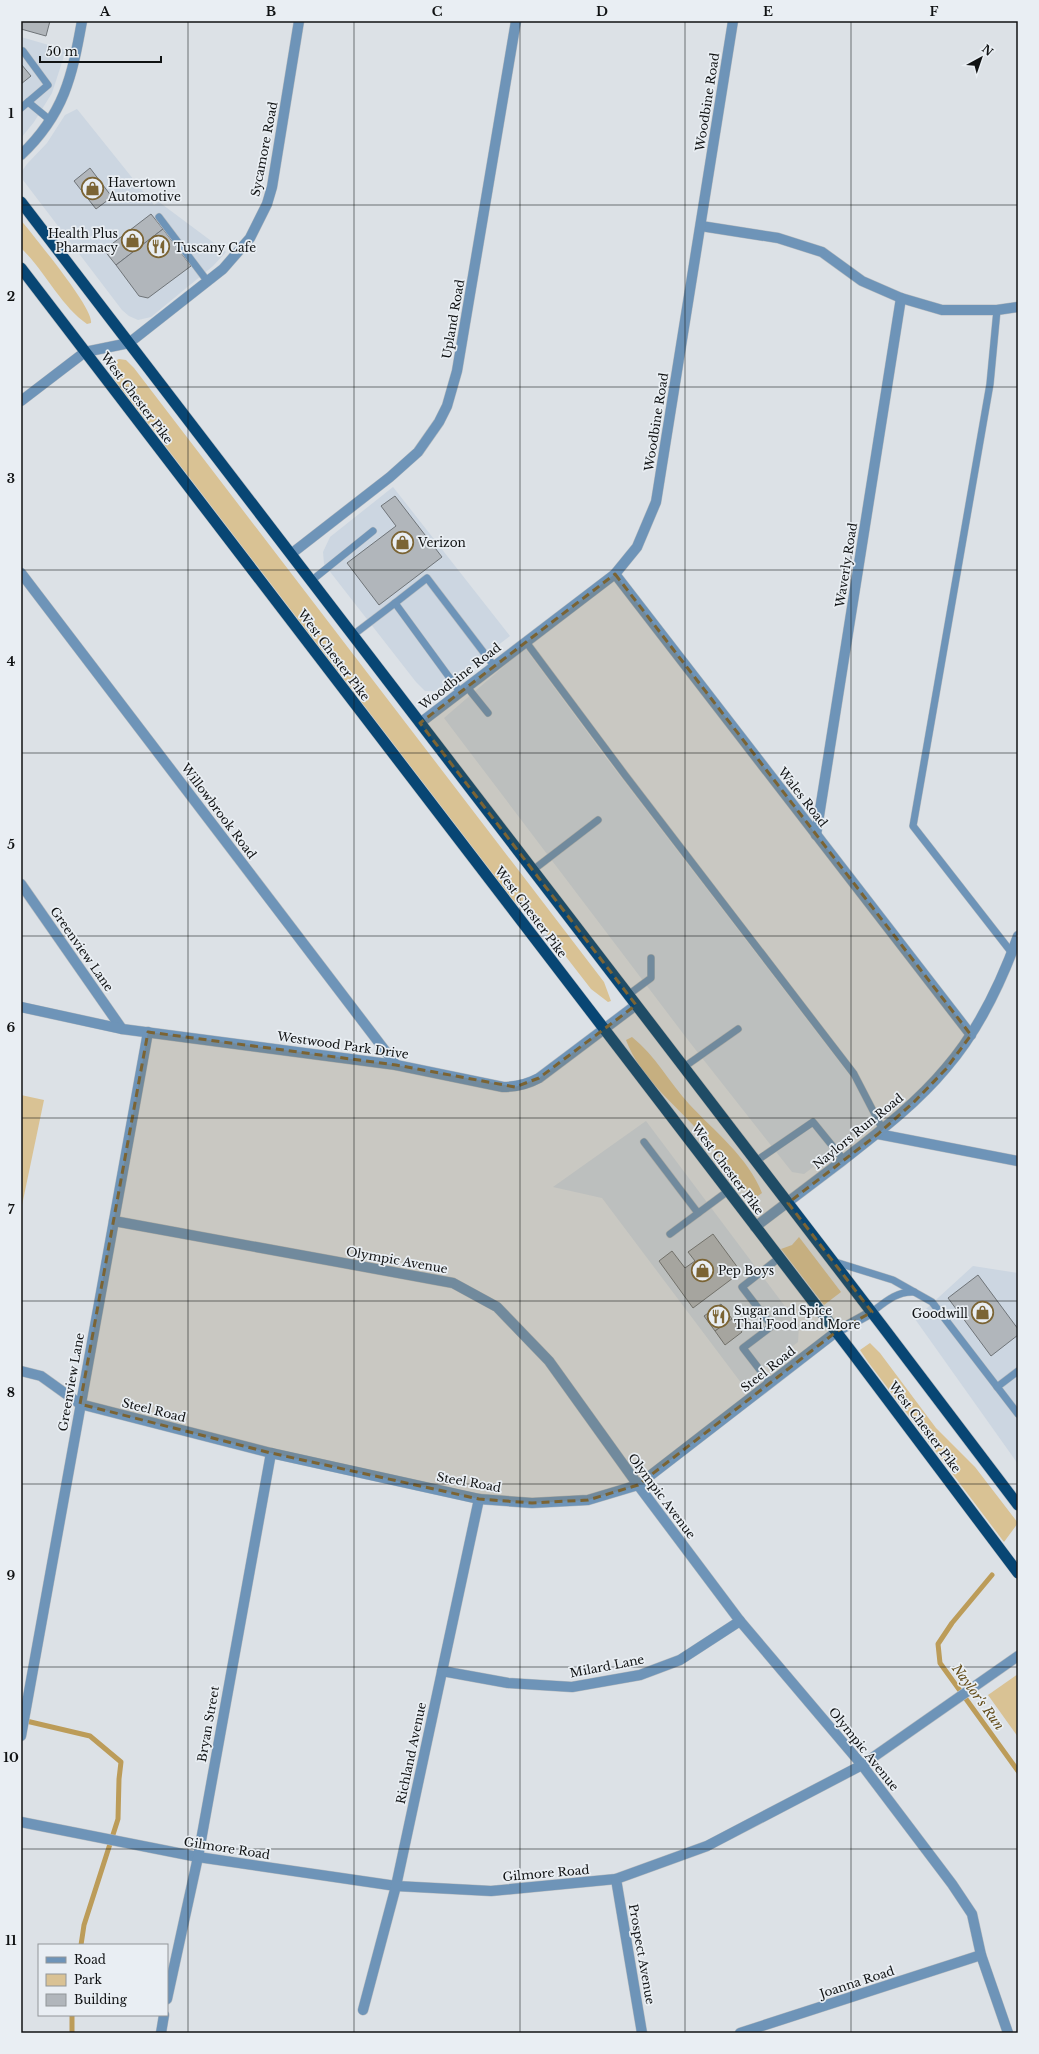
<svg xmlns="http://www.w3.org/2000/svg" width="1039" height="2054" viewBox="0 0 1039 2054" font-family="'Libre Baskerville',serif">
<style>
.built{fill:#ccd6e1}
.green{fill:#d9c294}
.lines{fill:none;stroke-linecap:round;stroke-linejoin:round}
.stream{stroke:#bc9c59;stroke-width:5}
.building{fill:#b1b6bb;stroke:#6f7478}
.service-casing{stroke:#b7bcc0;stroke-width:8}
.minor-casing{stroke:#b7bcc0;stroke-width:11}
.trunk-casing{stroke:#b7bcc0;stroke-width:12}
.service{stroke:#6e94b8;stroke-width:7}
.minor{stroke:#6e94b8;stroke-width:10}
.trunk{stroke:#084674;stroke-width:11}
.marked{fill:#7b6434;fill-opacity:0.2;stroke:#7b6434;stroke-width:3;stroke-dasharray:8 5;stroke-linejoin:round}
.grid{fill:none;stroke:#101213;stroke-width:1;stroke-opacity:0.55}
.labels{text-anchor:middle;dominant-baseline:central;stroke-width:3.5;stroke-linejoin:round;paint-order:stroke}
.street-label{font-size:12px;fill:#101213;stroke:#e9eef3}
.poi-label{font-size:12px;fill:#101213;stroke:#e9eef3;text-anchor:start}
.water-label{font-size:13px;font-style:italic;fill:#624b18;stroke:#e9eef3}
.neatline{fill:none;stroke:#101213;stroke-width:1.5}
.grid-label{font-size:13px;text-anchor:middle;font-weight:bold;fill:#101213}
</style>
<rect width="100%" height="100%" fill="#dce1e6"/>
<!-- built -->
<g class="built">
<polygon points="21,37 66,50 52,93 34,122 21,138"/>
<polygon points="77,109 154,205 159,202 226,252 213,266 151,317 138,320 129,316 122,310 23,180 22,171 27,164 47,143 65,115"/>
<polygon points="393,487 510,636 442,688 434,691 425,691 416,682 324,564 323,552 330,537"/>
<polygon points="525,648 607,759 881,1116 804,1174 792,1172 688,1040 444,718"/>
<polygon points="646,1121 799,1325 798,1342 742,1384 602,1198 553,1187"/>
<polygon points="973,1266 1018,1273 1018,1464 915,1319"/>
</g>
<!-- green -->
<g class="green">
<path d="M21 220C33 236 94 308 91 323L87 324C60 305 45 271 21 248Z"/>
<path d="M119 359 126 360 134 368 604 982 611 1001 608 1002 591 989 553 940 513 900 117 383C111 374 106 364 119 359Z"/>
<path d="M632 1037C655 1055 669 1082 689 1104 714 1131 748 1157 762 1193L755 1198C734 1180 721 1156 702 1135 676 1105 640 1078 626 1040Z"/>
<polygon points="21,1095 44,1100 21,1210"/>
<polygon points="799,1237 841,1292 824,1305 781,1249 792,1245"/>
<polygon points="870,1343 880,1353 936,1428 975,1467 1018,1523 1004,1542 868,1362 860,1350"/>
<polygon points="1018,1674 1018,1737 988,1695"/>
</g>
<g class="lines">
<!-- stream -->
<g class="stream">
<polyline points="992,1575 952,1623 938,1644 940,1663 1018,1771"/>
<polyline points="22,1720 90,1736 121,1762 119,1779 118,1819 84,1925 81,1945"/>
<polyline points="72,2015 72,2033"/>
</g>
</g>
<!-- building -->
<g class="building">
<polygon points="21,21 50,21 46,36 21,29"/>
<polygon points="21,64 31,76 21,84"/>
<polygon points="90,168 112,197 96,209 74,181"/>
<polygon points="151,214 163,229 116,265 104,250"/>
<polygon points="163,229 191,266 148,298 139,296 116,265"/>
<polygon points="395,496 442,557 379,605 347,563 396,526 381,506"/>
<polygon points="713,1234 741,1272 693,1308 659,1261 672,1251 685,1268 695,1261 688,1252"/>
<polygon points="978,1275 1018,1329 1018,1335 991,1356 948,1298"/>
<polygon points="721,1304 732,1319 715,1331 704,1316"/>
<polygon points="732,1319 742,1332 725,1345 715,1331"/>
</g>
<g class="lines">
<defs>
<g id="service">
<polyline points="28,102 50,120"/>
<polyline points="21,108 48,85 23,51"/>
<polyline points="159,217 208,282"/>
<polyline points="997,310 990,384 913,826 1012,953"/>
<polyline points="311,581 373,531"/>
<polyline points="353,635 395,603"/>
<polyline points="526,642 625,775 854,1074 883,1130"/>
<polyline points="467,687 488,713"/>
<polyline points="460,692 395,603 427,578 494,666"/>
<polyline points="533,870 598,820"/>
<polyline points="628,995 651,978 651,958"/>
<polyline points="684,1067 738,1029"/>
<polyline points="644,1142 698,1213"/>
<polyline points="756,1161 813,1122 843,1159"/>
<polyline points="670,1234 728,1191"/>
<polyline points="832,1261 893,1280 932,1302 1018,1414"/>
<path d="M872 1312C885 1302 897 1291 914 1292"/>
<polyline points="770,1383 743,1348 772,1326 742,1287 779,1258"/>
<polyline points="997,1387 1018,1371"/>
</g>
<g id="minor">
<path d="M21 155C64 114 72 77 82 21"/>
<polyline points="701,226 778,238 822,252 862,281 901,298 942,310 997,310 1018,307"/>
<polyline points="21,401 85,352 129,343 223,269 250,238 267,204 272,187 299,21"/>
<polyline points="291,554 390,477 418,452 439,422 447,406 457,371 516,21"/>
<polyline points="21,573 396,1065"/>
<polyline points="615,574 971,1035"/>
<polyline points="420,723 615,574 637,547 656,502 733,21"/>
<polyline points="816,835 901,298"/>
<polyline points="21,884 122,1029"/>
<path d="M21 1007 122 1029 396 1065 503 1087C516 1087 526 1085 539 1078L636 1005"/>
<polyline points="878,1134 1018,1161"/>
<polyline points="114,1221 453,1283 497,1307 549,1361 638,1485 740,1621 862,1765 952,1884 972,1914 981,1955 1008,2033"/>
<path d="M755 1227C784 1205 813 1183 842 1161 879 1132 916 1104 946 1068 979 1030 1001 983 1018 936"/>
<polyline points="21,1371 41,1376 80,1404 271,1453 479,1499 532,1503 588,1500 638,1485 836,1332 872,1312"/>
<polyline points="442,1671 508,1683 572,1687 640,1675 680,1660 740,1621"/>
<polyline points="21,1736 148,1032"/>
<polyline points="21,1822 198,1857 396,1886 491,1891 616,1879 707,1846 862,1765 1018,1656"/>
<polyline points="616,1879 642,2033"/>
<polyline points="167,1999 198,1857 271,1453"/>
<polyline points="363,2010 396,1886 479,1499"/>
<polyline points="161,2033 164,2015"/>
<polyline points="740,2033 981,1955"/>
</g>
<g id="trunk">
<polyline points="21,202 883,1327 1018,1505"/>
<polyline points="21,268 851,1351 1018,1573"/>
</g>
</defs>
<!-- service casing -->
<use href="#service" class="service-casing"/>
<!-- minor casing -->
<use href="#minor" class="minor-casing"/>
<!-- trunk casing -->
<use href="#trunk" class="trunk-casing"/>
<!-- service -->
<use href="#service" class="service"/>
<!-- minor -->
<use href="#minor" class="minor"/>
<!-- trunk -->
<use href="#trunk" class="trunk"/>
</g>
<!-- marked area -->
<path class="marked" d="M615 574 971 1035 946 1069 914 1102 878 1134 788 1203 872 1312 836 1332 638 1485 588 1500 532 1503 479 1499 271 1453 80 1404 148 1032 396 1065 515 1087 539 1078 636 1005 420 723Z"/>
<!-- grid -->
<path class="grid" d="M188 21V2033M354 21V2033M520 21V2033M685 21V2033M851 21V2033M21 205H1018M21 387H1018M21 570H1018M21 753H1018M21 936H1018M21 1118H1018M21 1301H1018M21 1484H1018M21 1667H1018M21 1849H1018"/>
<!-- icons -->
<defs>
<symbol id="shop-ring" viewBox="-11 -11 22 22"><circle r="9.5" fill="#e9eef3" stroke="#7b6434" stroke-width="1.5"/><path d="M-5-2.5h2.3a2.7 3.5 0 0 1 5.4 0H5L5.5 6h-11ZM-1.5-2.5h3a1.5 2.3 0 0 0-3 0Z" fill="#7b6434"/></symbol>
<symbol id="restaurant-ring" viewBox="-11 -11 22 22"><circle r="9.5" fill="#e9eef3" stroke="#7b6434" stroke-width="1.5"/><path d="M-5-6h1v4h1v-4h1v4h1v-4h1v5L-1.5 .5V6h-2V.5L-5-1ZM5-6V6H3V1.5H1.5Q1.5-4 5-6Z" fill="#7b6434"/></symbol>
</defs>
<g fill-rule="evenodd">
<use href="#shop-ring" x="80" y="176" width="25" height="25"/>
<use href="#shop-ring" x="120" y="228" width="25" height="25"/>
<use href="#restaurant-ring" x="146" y="234" width="25" height="25"/>
<use href="#shop-ring" x="390" y="530" width="25" height="25"/>
<use href="#shop-ring" x="690" y="1258" width="25" height="25"/>
<use href="#shop-ring" x="970" y="1300" width="25" height="25"/>
<use href="#restaurant-ring" x="706" y="1304" width="25" height="25"/>
</g>
<g class="labels">
<!-- street labels -->
<g class="street-label">
<text transform="translate(707 102) rotate(-81)">Woodbine Road</text>
<text transform="translate(264 149) rotate(-79)">Sycamore Road</text>
<text transform="translate(453 319) rotate(-80)">Upland Road</text>
<text transform="translate(137 398) rotate(53)">West Chester Pike</text>
<text transform="translate(656 422) rotate(-81)">Woodbine Road</text>
<text transform="translate(846 565) rotate(-81)">Waverly Road</text>
<text transform="translate(334 655) rotate(53)">West Chester Pike</text>
<text transform="translate(460 676) rotate(-38)">Woodbine Road</text>
<text transform="translate(803 797) rotate(52)">Wales Road</text>
<text transform="translate(219 811) rotate(53)">Willowbrook Road</text>
<text transform="translate(531 912) rotate(53)">West Chester Pike</text>
<text transform="translate(82 949) rotate(55)">Greenview Lane</text>
<text transform="translate(343 1045) rotate(8)">Westwood Park Drive</text>
<text transform="translate(858 1131) rotate(-39)">Naylors Run Road</text>
<text transform="translate(728 1169) rotate(53)">West Chester Pike</text>
<text transform="translate(397 1260) rotate(10)">Olympic Avenue</text>
<text transform="translate(768 1369) rotate(-38)">Steel Road</text>
<text transform="translate(71 1382) rotate(-80)">Greenview Lane</text>
<text transform="translate(154 1410) rotate(14)">Steel Road</text>
<text transform="translate(925 1427) rotate(53)">West Chester Pike</text>
<text transform="translate(469 1482) rotate(10)">Steel Road</text>
<text transform="translate(662 1496) rotate(53)">Olympic Avenue</text>
<text transform="translate(607 1666) rotate(-11)">Milard Lane</text>
<text transform="translate(208 1724) rotate(-80)">Bryan Street</text>
<text transform="translate(864 1749) rotate(51)">Olympic Avenue</text>
<text transform="translate(411 1753) rotate(-78)">Richland Avenue</text>
<text transform="translate(227 1848) rotate(9)">Gilmore Road</text>
<text transform="translate(546 1873) rotate(-5)">Gilmore Road</text>
<text transform="translate(642 1954) rotate(80)">Prospect Avenue</text>
<text transform="translate(857 1982) rotate(-18)">Joanna Road</text>
</g>
<!-- poi labels -->
<g class="poi-label">
<text x="108" y="182">Havertown<tspan x="108" dy="14">Automotive</tspan></text>
<text x="118" y="233" text-anchor="end">Health Plus<tspan x="118" dy="14">Pharmacy</tspan></text>
<text x="174" y="247">Tuscany Cafe</text>
<text x="418" y="542">Verizon</text>
<text x="718" y="1270">Pep Boys</text>
<text x="734" y="1310">Sugar and Spice<tspan x="734" dy="14">Thai Food and More</tspan></text>
<text x="968" y="1313" text-anchor="end">Goodwill</text>
</g>
<!-- water labels -->
<g class="water-label">
<text transform="translate(978 1697) rotate(54)">Naylor's Run</text>
</g>
</g>
<!-- border -->
<rect width="1039" height="2054" fill="none" stroke="#e9eef3" stroke-width="44"/>
<!-- legend -->
<rect x="38" y="1944" width="130" height="72" fill="#e9eef3" stroke="#929699"/>
<rect x="46" y="1957" width="20" height="6" fill="#6e94b8" stroke="#929699"/>
<text x="74" y="1964" font-size="12" fill="#101213">Road</text>
<rect x="46" y="1974" width="20" height="12" fill="#d9c294" stroke="#929699"/>
<text x="74" y="1984" font-size="12" fill="#101213">Park</text>
<rect x="46" y="1994" width="20" height="12" fill="#b1b6bb" stroke="#929699"/>
<text x="74" y="2004" font-size="12" fill="#101213">Building</text>
<!-- north arrow -->
<g transform="translate(981 58) rotate(40)" stroke="#e9eef3" stroke-width="3" paint-order="stroke">
<path d="M0-3L7 15L0 10L-7 15Z" fill="#101213"/>
<text y="-6" font-size="11" font-weight="bold" text-anchor="middle" fill="#101213">N</text>
</g>
<!-- scale -->
<path d="M40 56v6h121v-6" fill="none" stroke="#101213" stroke-width="2"/>
<text x="46" y="56" font-size="12" fill="#101213" stroke="#e9eef3" stroke-width="3" paint-order="stroke">50 m</text>
<rect x="22" y="22" width="995" height="2010" class="neatline"/>
<g class="grid-label">
<text x="105" y="16">A</text>
<text x="271" y="16">B</text>
<text x="437" y="16">C</text>
<text x="602" y="16">D</text>
<text x="768" y="16">E</text>
<text x="934" y="16">F</text>
<text x="11" y="118">1</text>
<text x="11" y="301">2</text>
<text x="11" y="483">3</text>
<text x="11" y="666">4</text>
<text x="11" y="849">5</text>
<text x="11" y="1032">6</text>
<text x="11" y="1214">7</text>
<text x="11" y="1397">8</text>
<text x="11" y="1580">9</text>
<text x="11" y="1762">10</text>
<text x="11" y="1945">11</text>
</g>
</svg>
